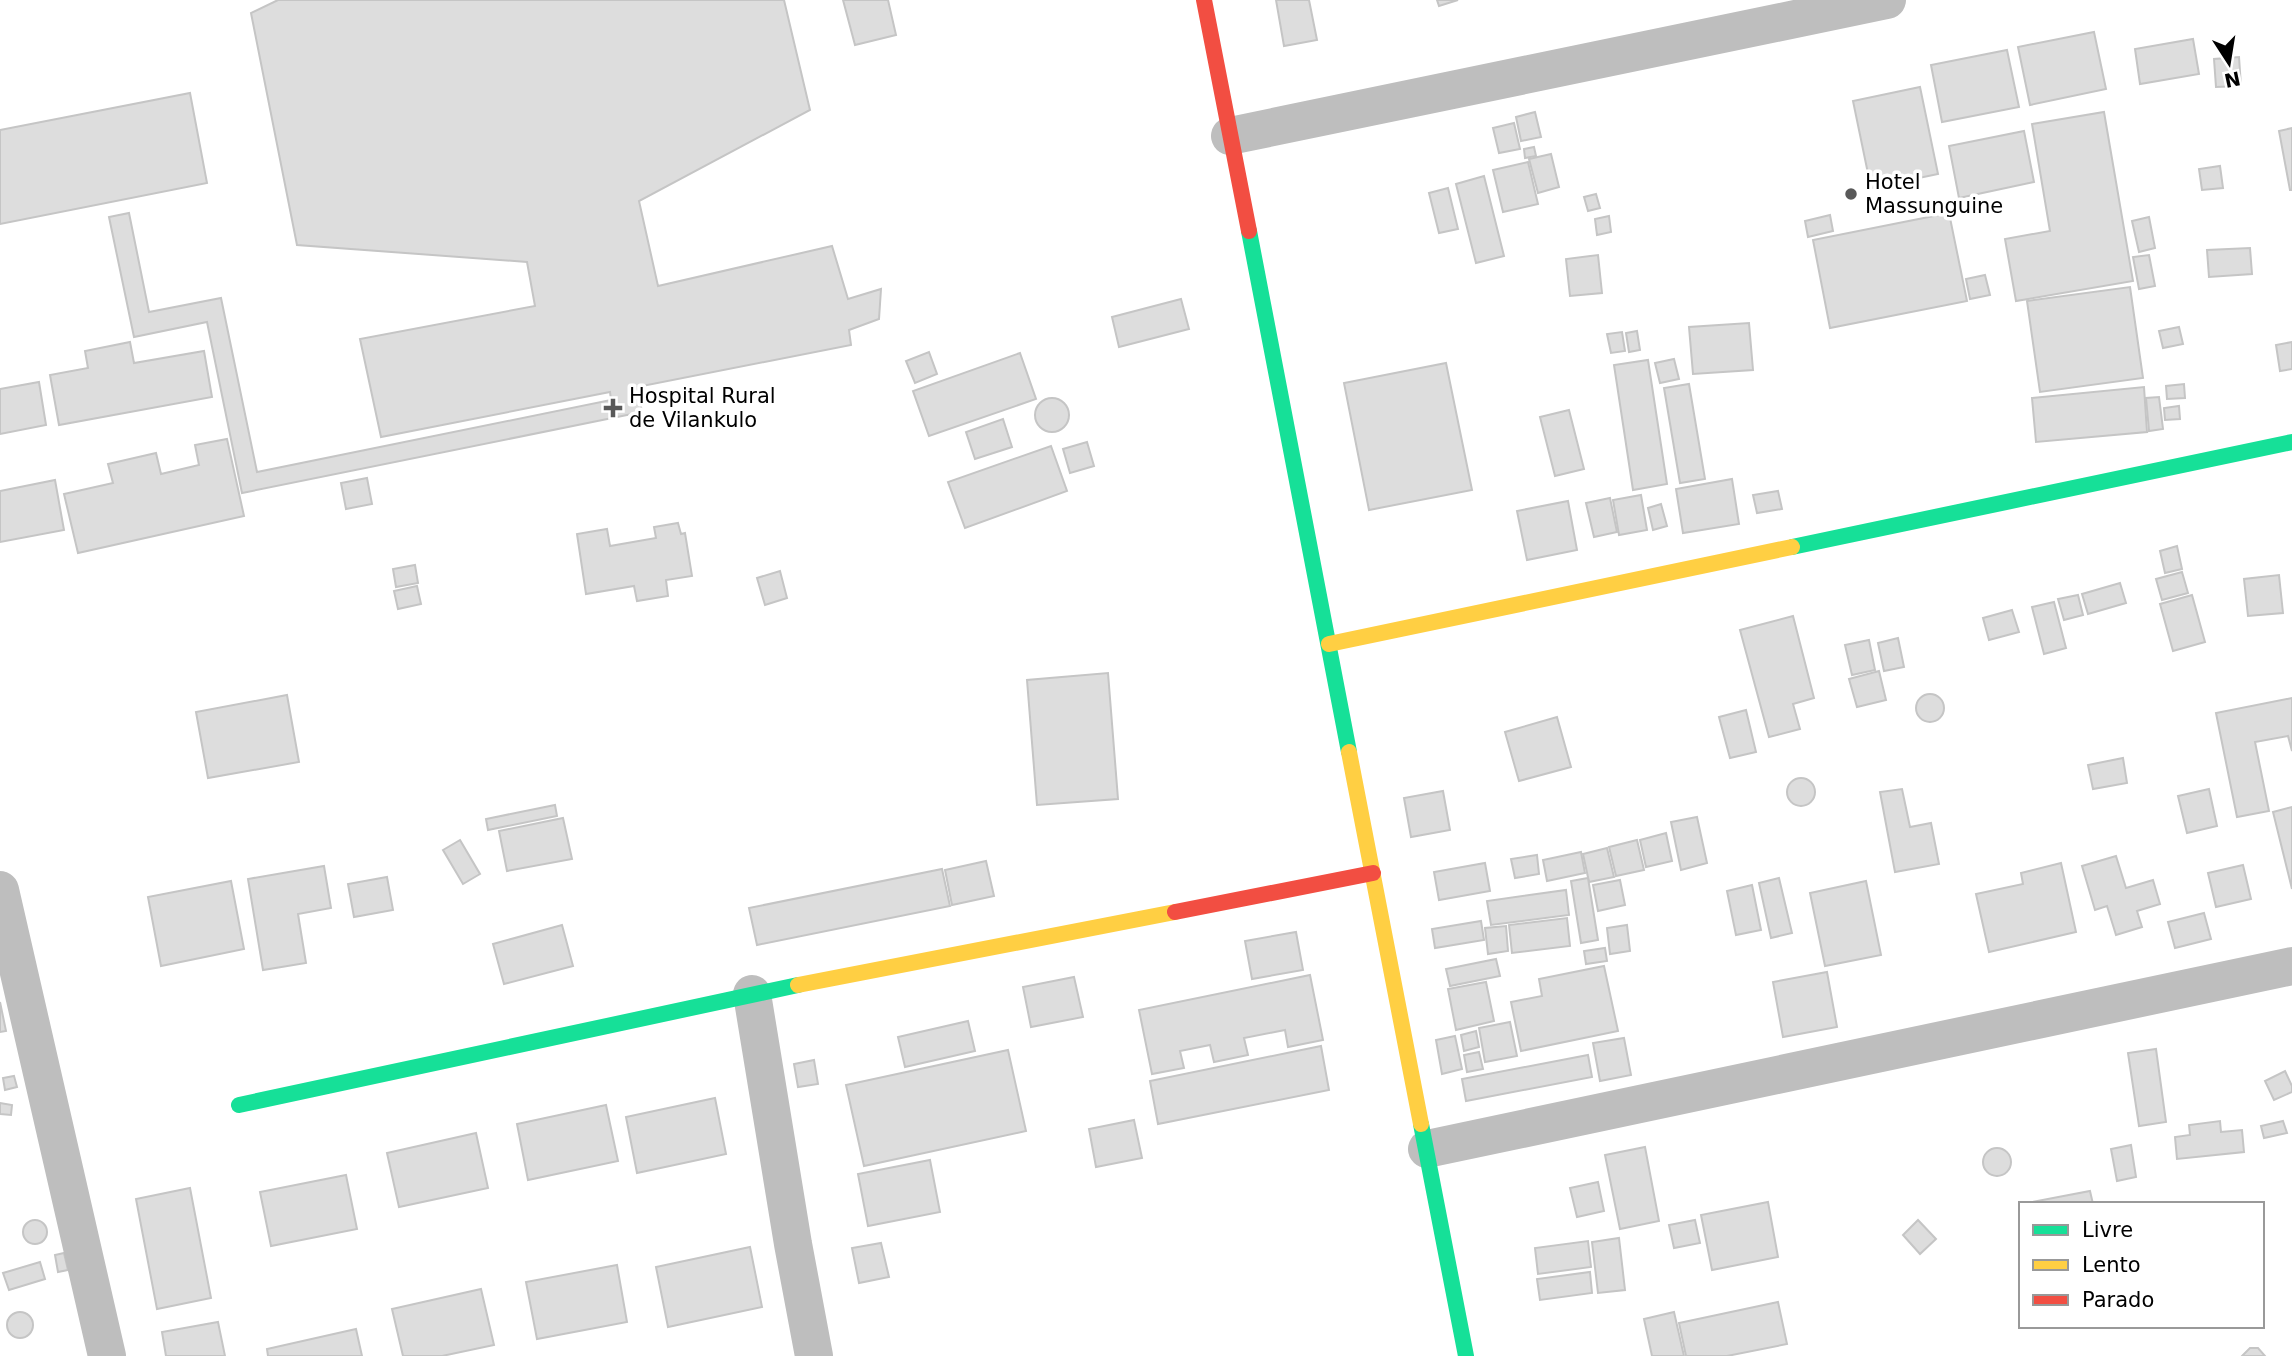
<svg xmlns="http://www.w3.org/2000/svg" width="2292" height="1356" viewBox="0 0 2292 1356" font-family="'DejaVu Sans',sans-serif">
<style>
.building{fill:#ddd;stroke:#c5c5c5;stroke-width:2}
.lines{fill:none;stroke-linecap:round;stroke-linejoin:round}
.street{stroke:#bebebe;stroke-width:38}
.fast{stroke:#16e098;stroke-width:16}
.slow{stroke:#ffcf43;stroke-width:16}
.jam{stroke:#f24e42;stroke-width:16}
.poi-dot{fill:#595959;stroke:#fff;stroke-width:2.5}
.labels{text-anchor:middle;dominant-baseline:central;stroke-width:7;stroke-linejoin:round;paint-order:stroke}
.poi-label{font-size:21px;fill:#000;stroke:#fff;text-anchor:start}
</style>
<rect width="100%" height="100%" fill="#fff"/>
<!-- building -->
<g class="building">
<polygon points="278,0 784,0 810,110 639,201 658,286 832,246 848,299 881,289 879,319 849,330 851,345 637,387 642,412 242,493 207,322 134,337 109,217 129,213 149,312 221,298 257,472 611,400 610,392 381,437 360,339 535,306 527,262 297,245 251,13"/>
<polygon points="843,0 888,0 896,35 855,45"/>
<polygon points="1276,0 1309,0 1317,40 1284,46"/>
<polygon points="1437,0 1458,0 1439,6"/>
<polygon points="2094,32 2106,89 2030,105 2018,47"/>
<polygon points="2193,39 2199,74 2140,84 2135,49"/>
<polygon points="2007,50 2019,107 1942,122 1931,65"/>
<polygon points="2239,57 2241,86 2216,87 2214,59"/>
<polygon points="1920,87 1938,174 1871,188 1853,101"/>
<polygon points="190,93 207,183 0,224 0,130"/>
<polygon points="1535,112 1541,137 1521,141 1516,117"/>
<polygon points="2104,112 2133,281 2016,301 2005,239 2050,231 2032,124"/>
<polygon points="1514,123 1520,149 1499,153 1493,128"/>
<polygon points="2292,128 2292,190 2290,190 2279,131"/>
<polygon points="2024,131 2034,182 1959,198 1949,146"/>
<polygon points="1534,147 1536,156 1525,158 1524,149"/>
<polygon points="1551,154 1559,187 1538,193 1529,159"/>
<polygon points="1528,162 1538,204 1503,212 1493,170"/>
<polygon points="2220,166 2223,188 2202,190 2199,169"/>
<polygon points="1484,176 1504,256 1476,263 1456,184"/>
<polygon points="1448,188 1458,229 1439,233 1429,193"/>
<polygon points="1596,194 1600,208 1588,211 1584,197"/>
<polygon points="1949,213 1967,301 1830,328 1813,240"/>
<polygon points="1830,215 1833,231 1808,237 1805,221"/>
<polygon points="1609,216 1611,232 1597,235 1595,219"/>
<polygon points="2149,217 2155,248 2139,252 2132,221"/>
<polygon points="2250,248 2252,274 2209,277 2207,250"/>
<polygon points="1598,255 1602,293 1570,296 1566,259"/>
<polygon points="2149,255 2155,286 2139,289 2133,257"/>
<polygon points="1985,275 1990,295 1970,299 1966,279"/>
<polygon points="2130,287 2143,378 2040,392 2027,301"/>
<polygon points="1181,299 1189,329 1119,347 1112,317"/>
<polygon points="1749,323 1753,370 1693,374 1689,327"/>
<polygon points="2179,327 2183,344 2163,348 2159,331"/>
<polygon points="1637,331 1640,350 1629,352 1626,333"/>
<polygon points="1622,332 1625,351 1611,353 1607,334"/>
<polygon points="130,342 134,363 204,351 212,397 59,425 50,375 88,368 85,351"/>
<polygon points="2292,342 2292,369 2280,371 2276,345"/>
<polygon points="929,352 937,374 915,383 906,361"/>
<polygon points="1020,353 1036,399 929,436 913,391"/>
<polygon points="1674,359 1679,379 1660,383 1655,363"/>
<polygon points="1648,360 1667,484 1633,490 1614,365"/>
<polygon points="1446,363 1472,490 1369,510 1344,383"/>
<polygon points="39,382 46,425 0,434 0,389"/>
<polygon points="1689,384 1705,479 1680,483 1664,388"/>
<polygon points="2184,384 2185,398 2167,399 2166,386"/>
<polygon points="2144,387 2147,432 2036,442 2032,398"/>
<polygon points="2159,397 2163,429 2149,431 2146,398"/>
<circle cx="1052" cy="415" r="17"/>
<polygon points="2179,406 2180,419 2165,420 2164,408"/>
<polygon points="1569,410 1584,469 1555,476 1540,417"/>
<polygon points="1003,419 1012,447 975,459 966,432"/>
<polygon points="227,439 244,516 78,553 64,494 113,483 108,464 156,453 161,474 199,465 195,445"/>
<polygon points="1087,442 1094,466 1070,473 1063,449"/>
<polygon points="1051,446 1067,491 965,528 948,482"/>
<polygon points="367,478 372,504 346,509 341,483"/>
<polygon points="1732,479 1739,524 1683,533 1676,489"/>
<polygon points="55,480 64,530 0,542 0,491"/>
<polygon points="1778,491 1782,509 1757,513 1753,495"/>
<polygon points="1641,495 1647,530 1619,535 1613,500"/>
<polygon points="1610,498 1617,532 1594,537 1586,503"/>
<polygon points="1568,501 1577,550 1527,560 1517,511"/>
<polygon points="1661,504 1667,526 1653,530 1648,508"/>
<polygon points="678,523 681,534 685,533 692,576 666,580 668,596 637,601 634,586 586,594 577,534 607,529 610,546 656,538 654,527"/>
<polygon points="2177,546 2182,569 2165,573 2160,551"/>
<polygon points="415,565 418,583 396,587 393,569"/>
<polygon points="780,571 787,598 765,605 757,578"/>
<polygon points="2182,572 2188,593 2162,600 2156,579"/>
<polygon points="2279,575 2283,613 2248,616 2244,579"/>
<polygon points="2120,583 2126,603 2088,614 2082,594"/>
<polygon points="417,586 421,604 398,609 394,591"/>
<polygon points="2078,595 2083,615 2064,620 2058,599"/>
<polygon points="2192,595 2205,642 2173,651 2160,604"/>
<polygon points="2054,602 2066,648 2044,654 2032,607"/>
<polygon points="2012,610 2019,632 1989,640 1983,618"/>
<polygon points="1793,616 1814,698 1793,704 1800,729 1769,737 1740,630"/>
<polygon points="1898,638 1904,667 1884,671 1878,643"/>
<polygon points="1869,640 1875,670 1852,675 1845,645"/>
<polygon points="1879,671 1886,700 1857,707 1849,679"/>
<polygon points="1108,673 1118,799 1037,805 1027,680"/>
<circle cx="1930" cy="708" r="14"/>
<polygon points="287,695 299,762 208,778 196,712"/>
<polygon points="2292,698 2292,751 2288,736 2255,742 2269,811 2237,817 2216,713"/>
<polygon points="1746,710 1756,752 1730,758 1719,717"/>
<polygon points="1557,717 1571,767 1519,781 1505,732"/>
<polygon points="2123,758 2127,783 2093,789 2088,765"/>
<circle cx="1801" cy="792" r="14"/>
<polygon points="1902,789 1910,827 1931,823 1939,864 1895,872 1880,792"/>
<polygon points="2209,789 2217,826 2187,833 2178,796"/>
<polygon points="1443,791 1450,830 1411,837 1404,798"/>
<polygon points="555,805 557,816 488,830 486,819"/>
<polygon points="2292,807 2292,889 2273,812"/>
<polygon points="1697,817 1707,863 1681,870 1671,822"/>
<polygon points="563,818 572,859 507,871 499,831"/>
<polygon points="1666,833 1672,861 1646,867 1640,840"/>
<polygon points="460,840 480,874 463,884 443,850"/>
<polygon points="1637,840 1644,870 1616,876 1609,847"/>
<polygon points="1607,848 1614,877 1589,882 1583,854"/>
<polygon points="1581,852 1585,873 1547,881 1543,860"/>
<polygon points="1537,855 1539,874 1515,878 1511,859"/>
<polygon points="2116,856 2126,888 2153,880 2160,904 2137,911 2142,927 2116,935 2107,906 2095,910 2082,866"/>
<polygon points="986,861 994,896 952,905 945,870"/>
<polygon points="1485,863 1490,891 1439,900 1434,872"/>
<polygon points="2061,863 2076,932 1989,952 1976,894 2023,884 2021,873"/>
<polygon points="2243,865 2251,899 2216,907 2208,873"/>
<polygon points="324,866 331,908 298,914 306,963 263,970 248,879"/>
<polygon points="942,869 950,906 757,945 749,908"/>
<polygon points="387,877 393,910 354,917 348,884"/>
<polygon points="1588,878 1598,940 1581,943 1571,881"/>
<polygon points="1779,878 1792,933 1771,938 1759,883"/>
<polygon points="1620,880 1625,905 1598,911 1593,885"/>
<polygon points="231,881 244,949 161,966 148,897"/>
<polygon points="1866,881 1881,955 1825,966 1810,893"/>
<polygon points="1752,885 1761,930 1736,935 1727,891"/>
<polygon points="1566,890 1569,915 1491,925 1487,901"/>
<polygon points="2204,913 2211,939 2175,948 2168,922"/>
<polygon points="1567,918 1570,946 1512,953 1509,925"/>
<polygon points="1481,921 1484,940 1435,948 1432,929"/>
<polygon points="562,925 573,966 504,984 493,944"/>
<polygon points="1627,925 1630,951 1610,954 1607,928"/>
<polygon points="1506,926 1508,951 1488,954 1485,928"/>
<polygon points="1296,932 1303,970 1252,979 1245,941"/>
<polygon points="1605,948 1607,961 1586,964 1584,951"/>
<polygon points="1496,959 1500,976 1450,986 1446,969"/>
<polygon points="1604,966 1618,1031 1521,1051 1511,1002 1542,996 1539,979"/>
<polygon points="1827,972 1837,1027 1783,1037 1773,982"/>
<polygon points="1310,975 1323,1040 1288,1047 1285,1030 1244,1038 1248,1055 1214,1062 1210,1045 1180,1051 1184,1068 1152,1074 1139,1010"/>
<polygon points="1074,977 1083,1017 1031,1027 1023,987"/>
<polygon points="1486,982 1494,1021 1456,1030 1448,989"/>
<polygon points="0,1002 6,1031 0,1032"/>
<polygon points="968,1021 975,1051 905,1067 898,1037"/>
<polygon points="1510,1022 1517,1056 1485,1062 1479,1028"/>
<polygon points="1476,1031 1479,1047 1464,1051 1461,1035"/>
<polygon points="1455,1036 1462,1069 1442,1074 1436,1040"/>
<polygon points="1624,1038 1631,1075 1600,1081 1593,1043"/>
<polygon points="1321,1046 1329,1090 1158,1124 1150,1081"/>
<polygon points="2156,1049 2166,1122 2139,1126 2128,1053"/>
<polygon points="1008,1050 1026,1131 864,1166 846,1085"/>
<polygon points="1479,1052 1483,1069 1467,1072 1464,1055"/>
<polygon points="1588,1055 1592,1077 1466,1101 1462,1079"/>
<polygon points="814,1060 818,1084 798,1087 794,1064"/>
<polygon points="2285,1071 2292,1086 2292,1092 2274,1100 2265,1081"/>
<polygon points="14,1076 17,1087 5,1090 3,1078"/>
<polygon points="715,1098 726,1154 637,1173 626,1117"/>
<polygon points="0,1103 12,1105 11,1115 0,1114"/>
<polygon points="606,1105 618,1161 528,1180 517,1124"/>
<polygon points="1134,1120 1142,1158 1096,1167 1089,1129"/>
<polygon points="2220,1121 2221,1132 2242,1130 2244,1152 2177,1159 2175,1137 2190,1135 2189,1125"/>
<polygon points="2283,1121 2287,1133 2264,1138 2261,1126"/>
<polygon points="476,1133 488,1188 399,1207 387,1153"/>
<polygon points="2131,1145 2136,1177 2117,1181 2111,1149"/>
<polygon points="1645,1147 1659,1221 1620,1229 1605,1155"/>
<circle cx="1997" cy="1162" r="14"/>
<polygon points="930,1160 940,1212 868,1226 858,1174"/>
<polygon points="346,1175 357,1229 271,1246 260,1192"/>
<polygon points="1598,1182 1604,1211 1577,1217 1570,1188"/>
<polygon points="190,1188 211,1298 157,1309 136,1199"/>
<polygon points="2090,1191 2093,1204 2027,1203"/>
<polygon points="1768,1202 1778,1257 1712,1270 1701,1215"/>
<polygon points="1695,1220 1700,1243 1674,1248 1669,1225"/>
<polygon points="1918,1220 1936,1239 1920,1254 1903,1235"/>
<circle cx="35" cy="1232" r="12"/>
<polygon points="1619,1238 1625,1290 1598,1293 1592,1242"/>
<polygon points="1588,1241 1591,1267 1538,1274 1535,1248"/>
<polygon points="881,1243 889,1277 859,1283 852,1248"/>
<polygon points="750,1247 762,1307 668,1327 656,1267"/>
<polygon points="64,1253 68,1270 58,1272 55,1255"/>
<polygon points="40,1262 45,1279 9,1290 3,1273"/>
<polygon points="617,1265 627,1322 537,1339 526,1282"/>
<polygon points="1590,1272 1592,1293 1540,1300 1537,1279"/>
<polygon points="481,1289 494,1345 442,1356 403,1356 392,1309"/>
<polygon points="1778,1302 1787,1344 1727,1356 1686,1356 1679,1323"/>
<polygon points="1674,1312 1684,1356 1652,1356 1644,1319"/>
<circle cx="20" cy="1325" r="13"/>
<polygon points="218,1322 225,1356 166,1356 162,1332"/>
<polygon points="356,1329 362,1356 268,1356 267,1349"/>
<polygon points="2250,1348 2258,1348 2265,1356 2242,1356"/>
</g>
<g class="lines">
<!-- street -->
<g class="street">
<polyline points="1230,136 1887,0"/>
<polyline points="0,890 107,1356"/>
<polyline points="752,994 793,1244 814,1356"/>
<polyline points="1427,1149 2292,966"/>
</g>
<!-- fast -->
<g class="fast">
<polyline points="1249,231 1349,752"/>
<polyline points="1792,547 2292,442"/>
<polyline points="239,1105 798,985"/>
<polyline points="1421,1124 1466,1356"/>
</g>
<!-- slow -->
<g class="slow">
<polyline points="1329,644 1792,547"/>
<polyline points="1349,752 1421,1124"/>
<polyline points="798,985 1175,912"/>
</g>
<!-- jam -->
<g class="jam">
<polyline points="1204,0 1249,231"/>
<polyline points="1175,912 1373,873"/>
</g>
</g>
<!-- markers -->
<g class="poi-dot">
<circle cx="1851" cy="194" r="7"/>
<path d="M609.5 397.5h7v7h7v7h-7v7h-7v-7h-7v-7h7z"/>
</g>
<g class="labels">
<!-- poi labels -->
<g class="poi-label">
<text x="1865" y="182">Hotel<tspan x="1865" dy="24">Massunguine</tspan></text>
<text x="629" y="396">Hospital Rural<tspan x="629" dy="24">de Vilankulo</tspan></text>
</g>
</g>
<!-- legend -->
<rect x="2019" y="1202" width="245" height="126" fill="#ffffff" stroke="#999999" stroke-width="2"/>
<rect x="2033" y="1225" width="35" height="10" fill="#16e098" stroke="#999999" stroke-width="2"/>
<text x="2082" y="1237" font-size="21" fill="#000000">Livre</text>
<rect x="2033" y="1260" width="35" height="10" fill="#ffcf43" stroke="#999999" stroke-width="2"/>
<text x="2082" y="1272" font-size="21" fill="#000000">Lento</text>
<rect x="2033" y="1295" width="35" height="10" fill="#f24e42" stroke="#999999" stroke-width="2"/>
<text x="2082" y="1307" font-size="21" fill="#000000">Parado</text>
<!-- north arrow -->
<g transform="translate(2229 63) rotate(168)" stroke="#ffffff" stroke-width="5" paint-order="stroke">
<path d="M0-5L12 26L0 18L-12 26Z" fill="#000000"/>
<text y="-10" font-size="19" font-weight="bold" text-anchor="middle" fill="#000000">N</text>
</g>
</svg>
